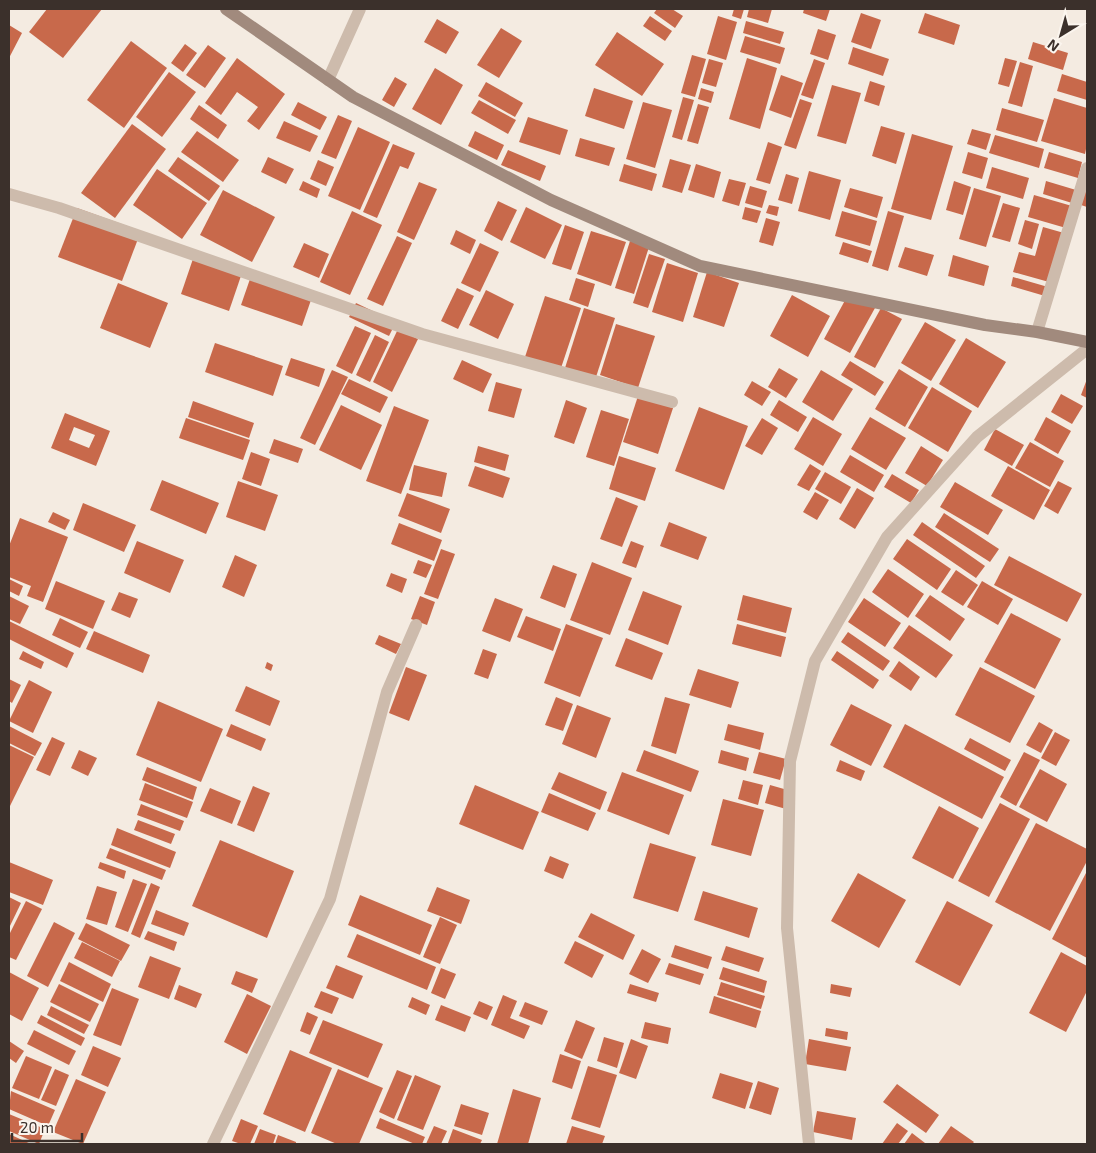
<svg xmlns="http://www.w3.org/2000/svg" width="1096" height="1153" viewBox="0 0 1096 1153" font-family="'Exo 2',sans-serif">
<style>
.building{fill:#c8694b;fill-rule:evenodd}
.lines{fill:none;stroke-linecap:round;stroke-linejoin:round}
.minor{stroke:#cdbbac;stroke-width:12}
.tertiary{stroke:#cdbbac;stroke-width:12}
.secondary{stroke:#a18a7d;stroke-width:12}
</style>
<rect width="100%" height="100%" fill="#f4ebe1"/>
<!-- building -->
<g class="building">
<polygon points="47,9 102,9 63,58 29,32"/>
<polygon points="657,9 672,9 683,16 675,28 654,13"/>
<polygon points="734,9 744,9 741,19 732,16"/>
<polygon points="749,9 772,9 768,23 747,17"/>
<polygon points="804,9 830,9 826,21 803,13"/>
<polygon points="861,13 881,20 871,49 851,42"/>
<polygon points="925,13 960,25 954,45 918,33"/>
<polygon points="650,16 672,31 665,41 643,26"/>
<polygon points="718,16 737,22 726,60 707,54"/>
<polygon points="437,19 459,32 446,54 424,42"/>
<polygon points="746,21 784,32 780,44 743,33"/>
<polygon points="9,25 22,33 9,58"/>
<polygon points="501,28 522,41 499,78 477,65"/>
<polygon points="818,29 836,35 828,60 810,54"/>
<polygon points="617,32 664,64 642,96 595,65"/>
<polygon points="745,36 785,48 780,64 740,52"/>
<polygon points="131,41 167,68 124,128 87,100"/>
<polygon points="1033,42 1068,53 1063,70 1028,59"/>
<polygon points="185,44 197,53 183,72 171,63"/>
<polygon points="208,45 226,58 205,88 186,75"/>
<polygon points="853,47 889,59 883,76 848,64"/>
<polygon points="692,55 706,59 695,97 681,93"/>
<polygon points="237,58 285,94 259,130 247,121 258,107 237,92 221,115 205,103"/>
<polygon points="747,58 777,68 760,129 729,119"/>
<polygon points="1005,58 1017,61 1009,87 998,84"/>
<polygon points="709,59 723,63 716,87 702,83"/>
<polygon points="814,59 825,63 813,99 801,95"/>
<polygon points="1020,62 1033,66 1022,107 1008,103"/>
<polygon points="435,68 463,85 441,125 412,109"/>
<polygon points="169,72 196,92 162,137 136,117"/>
<polygon points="1062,74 1087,82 1087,100 1057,91"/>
<polygon points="781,75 803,83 791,118 769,110"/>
<polygon points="395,77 407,84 394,107 382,100"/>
<polygon points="870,81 885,86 879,106 864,101"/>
<polygon points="486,82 523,103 515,117 478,96"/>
<polygon points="832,85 861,93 846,144 817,136"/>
<polygon points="594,88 633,101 624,129 585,116"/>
<polygon points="701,88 714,92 711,103 698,99"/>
<polygon points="683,97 694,100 682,140 672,137"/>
<polygon points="1054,98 1087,108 1087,144 1085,154 1041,141"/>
<polygon points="800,99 812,103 796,149 784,145"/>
<polygon points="479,100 516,120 508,134 471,113"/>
<polygon points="298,102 327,117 320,130 291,115"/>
<polygon points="643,102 672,110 655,168 626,159"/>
<polygon points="698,104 709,107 698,144 687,141"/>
<polygon points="199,105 227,125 218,139 190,119"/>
<polygon points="1002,108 1044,120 1037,142 996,130"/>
<polygon points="338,115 352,121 336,159 321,153"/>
<polygon points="528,117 568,130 560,155 519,142"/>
<polygon points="284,121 318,136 310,152 276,138"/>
<polygon points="132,124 166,149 115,218 81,193"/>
<polygon points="881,126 905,133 896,164 872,156"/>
<polygon points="358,127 390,142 360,210 328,196"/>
<polygon points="972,129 991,134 986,150 967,144"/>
<polygon points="197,131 239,160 223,182 181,152"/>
<polygon points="475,131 504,145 497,160 468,146"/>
<polygon points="912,134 953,146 931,220 891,209"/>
<polygon points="995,135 1044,149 1039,168 989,153"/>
<polygon points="580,138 615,148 609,166 575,156"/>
<polygon points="768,142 782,147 770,184 756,180"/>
<polygon points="393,144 415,153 408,169 400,166 377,218 363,212"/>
<polygon points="508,150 546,166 540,181 501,165"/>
<polygon points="968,152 988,158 982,179 962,173"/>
<polygon points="1049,152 1082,162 1078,178 1044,168"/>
<polygon points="178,157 220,186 209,201 168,171"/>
<polygon points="268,157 294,169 286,184 261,172"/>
<polygon points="670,159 691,165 682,193 662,187"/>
<polygon points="318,160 334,167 326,186 310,179"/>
<polygon points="624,164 657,174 652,191 619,181"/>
<polygon points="696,164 721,172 714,198 688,190"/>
<polygon points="992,167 1029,178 1023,199 986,188"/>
<polygon points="157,169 207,203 182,239 133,205"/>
<polygon points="809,171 841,180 830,220 798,211"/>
<polygon points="786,174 799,178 792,204 778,200"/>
<polygon points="729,179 746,183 739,206 722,201"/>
<polygon points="303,181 320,189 317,198 299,190"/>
<polygon points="954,181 971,187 963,215 946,210"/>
<polygon points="1046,181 1076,190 1072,203 1043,194"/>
<polygon points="419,182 437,189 414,240 397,232"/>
<polygon points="750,186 767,191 762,208 745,203"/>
<polygon points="1087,186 1087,207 1081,205"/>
<polygon points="850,188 883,197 877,218 844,207"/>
<polygon points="974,188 1001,196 986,247 959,239"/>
<polygon points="223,190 275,217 252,262 200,235"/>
<polygon points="1034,195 1072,206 1066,228 1028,217"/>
<polygon points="498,201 517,210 502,241 484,231"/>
<polygon points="1003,203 1020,208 1010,242 992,237"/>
<polygon points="769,205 779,207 777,216 766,213"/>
<polygon points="526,207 562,225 545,259 510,242"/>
<polygon points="745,207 761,211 757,223 742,219"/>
<polygon points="77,208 141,231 122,281 58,257"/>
<polygon points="352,211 382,225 350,295 320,282"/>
<polygon points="842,211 877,221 870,246 835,236"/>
<polygon points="888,211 904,216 888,271 872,266"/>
<polygon points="766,218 780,222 773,246 759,242"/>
<polygon points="1025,220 1039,224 1032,249 1018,244"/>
<polygon points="565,225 584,232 571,270 552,264"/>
<polygon points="1043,227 1064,233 1049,282 1013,272 1019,252 1035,256"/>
<polygon points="456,230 476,240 470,254 450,244"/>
<polygon points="591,231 626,242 611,286 577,274"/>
<polygon points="397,236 412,243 383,306 367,299"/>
<polygon points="630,241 649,247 634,294 615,288"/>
<polygon points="843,242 872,251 868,263 839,254"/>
<polygon points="304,243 329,254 319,278 293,267"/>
<polygon points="480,243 499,252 480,292 461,283"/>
<polygon points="905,247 934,255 927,276 898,267"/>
<polygon points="195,253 243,270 229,311 181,294"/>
<polygon points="649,254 665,259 648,308 633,303"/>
<polygon points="953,255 989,266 984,286 948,276"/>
<polygon points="667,263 698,273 683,322 652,312"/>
<polygon points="707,272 739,283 724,327 693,317"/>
<polygon points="1013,277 1048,287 1045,296 1011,286"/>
<polygon points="576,278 595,284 588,307 569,300"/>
<polygon points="250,279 311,300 302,326 241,305"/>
<polygon points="118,283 168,303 150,348 100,328"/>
<polygon points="457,288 474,296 458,329 441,321"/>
<polygon points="486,290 514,304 498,339 469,325"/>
<polygon points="849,293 875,308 850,353 824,339"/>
<polygon points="792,295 830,316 808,357 770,336"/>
<polygon points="545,296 581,308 561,368 525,357"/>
<polygon points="356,303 396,322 389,336 349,317"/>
<polygon points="584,308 615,318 596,377 565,368"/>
<polygon points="881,308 902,319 875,368 854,357"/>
<polygon points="925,322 956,340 931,381 901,363"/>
<polygon points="616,324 655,336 638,388 600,375"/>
<polygon points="355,326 371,333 352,374 336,366"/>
<polygon points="398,329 418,339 392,392 373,382"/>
<polygon points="375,335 389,342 370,382 356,375"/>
<polygon points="966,338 1006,362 978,408 939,384"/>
<polygon points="215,343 283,366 273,396 205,372"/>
<polygon points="291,358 325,369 319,387 285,375"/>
<polygon points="462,360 492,374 483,393 453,379"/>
<polygon points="850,361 884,382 875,396 841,375"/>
<polygon points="779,368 798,379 786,398 768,387"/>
<polygon points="899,369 928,387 905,427 875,409"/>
<polygon points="332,370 348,377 315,445 300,438"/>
<polygon points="821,370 853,389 833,421 802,402"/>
<polygon points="349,379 388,397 380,413 341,394"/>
<polygon points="1087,379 1087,398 1081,395"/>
<polygon points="752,381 771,392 762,406 744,395"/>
<polygon points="496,382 522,389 514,418 488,411"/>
<polygon points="932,387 972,411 948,452 908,428"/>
<polygon points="1061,394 1083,406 1072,424 1051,412"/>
<polygon points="638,396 673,408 658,454 623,442"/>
<polygon points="566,400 587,408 574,444 554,437"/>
<polygon points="779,400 807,417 798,432 770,415"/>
<polygon points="193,401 254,423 249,438 188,417"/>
<polygon points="341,405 382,425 361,470 319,450"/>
<polygon points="394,406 429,420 401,494 366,481"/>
<polygon points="699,407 748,426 724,490 675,471"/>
<polygon points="601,410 629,419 614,466 586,457"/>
<path d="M65 413 110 431 96 466 51 448ZM74 427 95 435 89 448 69 440Z"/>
<polygon points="813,417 842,434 823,466 794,449"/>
<polygon points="870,417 906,438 886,470 851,449"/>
<polygon points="1046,417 1071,431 1058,454 1034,440"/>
<polygon points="186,418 250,440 243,460 179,438"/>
<polygon points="762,418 778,428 762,455 745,446"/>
<polygon points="995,429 1024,445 1012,466 984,450"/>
<polygon points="274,439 303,449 298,463 269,453"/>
<polygon points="1030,442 1064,461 1050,487 1015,468"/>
<polygon points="478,446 509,455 505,471 474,462"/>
<polygon points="921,446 943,460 927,486 905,473"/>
<polygon points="251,452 270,459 261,486 242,479"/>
<polygon points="850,455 884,475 874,492 840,472"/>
<polygon points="619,456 656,468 645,501 609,489"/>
<polygon points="810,464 821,471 809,491 797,485"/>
<polygon points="414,465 447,473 442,497 409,490"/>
<polygon points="475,466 510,478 503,498 468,486"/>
<polygon points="1008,466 1050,490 1034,520 991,496"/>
<polygon points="825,472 851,487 841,504 815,489"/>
<polygon points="892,474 919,490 911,503 884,487"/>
<polygon points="162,480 219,503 206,534 150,510"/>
<polygon points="238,481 278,495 265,531 226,517"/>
<polygon points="1058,481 1072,488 1058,514 1044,506"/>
<polygon points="955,482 1003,510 988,535 940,507"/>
<polygon points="857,488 874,498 855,529 839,519"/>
<polygon points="815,492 829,500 817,520 803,512"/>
<polygon points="407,493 450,509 441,533 398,516"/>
<polygon points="616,497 638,506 622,547 600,539"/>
<polygon points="83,503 136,525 124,552 73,530"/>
<polygon points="53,512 70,520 65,530 48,522"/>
<polygon points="944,513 999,549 990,562 935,527"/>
<polygon points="20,518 68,537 43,602 27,596 31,586 9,577 9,546"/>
<polygon points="669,522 707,537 698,560 660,546"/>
<polygon points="922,522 985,566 976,578 913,535"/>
<polygon points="399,523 442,540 434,561 391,544"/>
<polygon points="907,539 951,569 937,590 893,559"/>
<polygon points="137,541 184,560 170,593 124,573"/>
<polygon points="631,541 644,546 636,568 622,563"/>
<polygon points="441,549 455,554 438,599 424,594"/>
<polygon points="235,555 257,565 244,597 222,587"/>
<polygon points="1009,556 1082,594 1067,622 994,585"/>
<polygon points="418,560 432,565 426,578 413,573"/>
<polygon points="592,562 632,578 610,635 570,620"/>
<polygon points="553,565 577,574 565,608 540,598"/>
<polygon points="888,569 924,594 908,618 872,592"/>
<polygon points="956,570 978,585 963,606 941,592"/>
<polygon points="391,573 407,579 402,593 386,586"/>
<polygon points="9,579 23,586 19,596 9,591"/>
<polygon points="56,581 105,601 93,629 45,609"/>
<polygon points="982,581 1013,599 998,625 967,607"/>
<polygon points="643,591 682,606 668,645 628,630"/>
<polygon points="119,592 138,599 130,618 111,610"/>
<polygon points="743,595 792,608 786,633 737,620"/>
<polygon points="930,595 965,619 950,641 915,616"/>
<polygon points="9,596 29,606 20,624 9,619"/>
<polygon points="420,596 435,602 427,625 411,619"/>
<polygon points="495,598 523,609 510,642 482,631"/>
<polygon points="864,598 901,623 885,647 848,622"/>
<polygon points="1011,613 1061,639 1035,689 984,662"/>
<polygon points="526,616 561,629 553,651 517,637"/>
<polygon points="60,618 88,632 80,648 52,635"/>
<polygon points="9,621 74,653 67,668 9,639"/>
<polygon points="566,624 603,638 580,697 544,683"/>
<polygon points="737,624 786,637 781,657 732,644"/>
<polygon points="909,625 953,655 936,678 893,648"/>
<polygon points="94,631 150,655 143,673 86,649"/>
<polygon points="848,632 890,661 883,671 841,642"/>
<polygon points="379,635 401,644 396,654 375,644"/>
<polygon points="626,638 663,653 652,680 615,666"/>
<polygon points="483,649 497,654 488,679 474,674"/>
<polygon points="23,651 44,662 41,669 19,659"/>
<polygon points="837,651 879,680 873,689 831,660"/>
<polygon points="899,661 920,677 911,691 889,676"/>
<polygon points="267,662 273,665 271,671 265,668"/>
<polygon points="406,667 427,675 409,721 389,713"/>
<polygon points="980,667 1035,696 1010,743 955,715"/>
<polygon points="698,669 739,682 731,708 689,695"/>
<polygon points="9,679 21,685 12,703 9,701"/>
<polygon points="29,680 52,692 33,733 9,721"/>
<polygon points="246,686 280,701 270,726 235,711"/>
<polygon points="556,697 573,704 563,731 545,725"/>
<polygon points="665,697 690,704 676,754 651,746"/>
<polygon points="158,701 223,729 201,782 136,755"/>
<polygon points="851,704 892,725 871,766 830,745"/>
<polygon points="577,705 611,718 596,758 562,744"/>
<polygon points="1039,722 1053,730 1041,753 1026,745"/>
<polygon points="231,724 266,739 261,751 226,736"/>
<polygon points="728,724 764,733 760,750 724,740"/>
<polygon points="905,724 1004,777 982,819 883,767"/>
<polygon points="9,726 42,743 35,756 9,743"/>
<polygon points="1055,732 1070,740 1056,766 1041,758"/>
<polygon points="52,737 65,743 50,776 36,770"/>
<polygon points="970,738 1011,760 1005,771 964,749"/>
<polygon points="9,745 34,757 9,808"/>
<polygon points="79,750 97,758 88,776 71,768"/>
<polygon points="644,750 699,771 691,792 636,771"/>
<polygon points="721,750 749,758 746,771 718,763"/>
<polygon points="759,752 786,759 780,780 753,773"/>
<polygon points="1024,752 1040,760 1016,806 1000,797"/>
<polygon points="840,760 865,771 861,781 836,771"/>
<polygon points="147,767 197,787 193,800 142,780"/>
<polygon points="1040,769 1067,784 1047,822 1019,807"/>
<polygon points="559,772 607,792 600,810 551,789"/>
<polygon points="622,772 684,795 669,835 607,811"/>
<polygon points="743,780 763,785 758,805 738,799"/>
<polygon points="145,783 193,802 187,818 139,800"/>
<polygon points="475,785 539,812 523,850 459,824"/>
<polygon points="770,785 791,791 786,809 765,803"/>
<polygon points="253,786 270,793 254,832 237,825"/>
<polygon points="210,788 241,801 232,824 200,811"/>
<polygon points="549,793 596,813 588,831 541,812"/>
<polygon points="723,799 764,810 751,856 711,845"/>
<polygon points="1000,803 1030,819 989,897 958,881"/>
<polygon points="141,804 184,821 180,831 137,815"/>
<polygon points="939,806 979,828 953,879 912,858"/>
<polygon points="138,820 175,834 171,844 134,830"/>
<polygon points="1036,823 1087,849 1087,861 1050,931 995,902"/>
<polygon points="117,828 176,852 170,868 111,845"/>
<polygon points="220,840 294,871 267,938 192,906"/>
<polygon points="650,843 696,857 678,912 633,898"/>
<polygon points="110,848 166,870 162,880 106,858"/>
<polygon points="550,856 569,864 563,879 544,871"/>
<polygon points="9,862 53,880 43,905 9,892"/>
<polygon points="100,862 126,871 124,879 98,868"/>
<polygon points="1087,871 1087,958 1052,939"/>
<polygon points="858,873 906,900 879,948 831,921"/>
<polygon points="133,879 147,884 128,932 115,927"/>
<polygon points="151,883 160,887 140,938 131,934"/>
<polygon points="97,886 117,892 107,925 86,919"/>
<polygon points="437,887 470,900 461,924 427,911"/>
<polygon points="703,891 758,908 749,938 694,920"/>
<polygon points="360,895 432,925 420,955 348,925"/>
<polygon points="9,897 21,903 9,928"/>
<polygon points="26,901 42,909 16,960 9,957 9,935"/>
<polygon points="947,901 993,925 960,986 915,962"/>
<polygon points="156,910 189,923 184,936 151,924"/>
<polygon points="591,913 635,935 623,960 578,937"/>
<polygon points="440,917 457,925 440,964 423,957"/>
<polygon points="54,922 75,933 48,987 27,976"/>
<polygon points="86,923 130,945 121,961 78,939"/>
<polygon points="148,931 177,942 174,951 144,939"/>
<polygon points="357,934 436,967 427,990 347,957"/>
<polygon points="575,941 604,955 592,978 564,963"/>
<polygon points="82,942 120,961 112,977 74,958"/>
<polygon points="675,945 712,957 708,969 671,957"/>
<polygon points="726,946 764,958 759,972 721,960"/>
<polygon points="642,949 661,959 648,983 629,974"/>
<polygon points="1061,952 1087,966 1087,991 1066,1032 1029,1013"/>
<polygon points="150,956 181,968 169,999 138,987"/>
<polygon points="69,962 111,984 103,1002 60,981"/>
<polygon points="669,963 704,974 700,985 665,974"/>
<polygon points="336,965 363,976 353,999 326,988"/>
<polygon points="723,967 767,981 764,993 719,979"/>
<polygon points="441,968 456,974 445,999 431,993"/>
<polygon points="236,971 258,979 252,993 231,984"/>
<polygon points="9,972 39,988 22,1021 9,1014"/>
<polygon points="721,982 765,996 761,1009 717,995"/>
<polygon points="59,984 99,1004 90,1022 50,1002"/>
<polygon points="630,984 659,993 656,1002 627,993"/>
<polygon points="831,984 852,988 850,997 830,993"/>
<polygon points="179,985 202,994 196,1008 174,999"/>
<polygon points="112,988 139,999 121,1046 93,1035"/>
<polygon points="321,991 339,998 332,1014 314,1007"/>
<polygon points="247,994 271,1006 247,1054 224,1042"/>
<polygon points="503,995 517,1001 510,1018 530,1026 524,1039 491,1025"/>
<polygon points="714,996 761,1011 756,1028 709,1013"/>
<polygon points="412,997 430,1005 426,1015 408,1007"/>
<polygon points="479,1001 493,1007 487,1020 473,1014"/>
<polygon points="525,1002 548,1011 542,1025 519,1016"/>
<polygon points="441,1005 471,1017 465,1032 435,1020"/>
<polygon points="51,1006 89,1025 84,1034 47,1015"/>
<polygon points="307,1012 318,1017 310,1035 300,1031"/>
<polygon points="41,1015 85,1038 81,1046 37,1023"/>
<polygon points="323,1020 383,1044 368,1078 309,1053"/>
<polygon points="576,1020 595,1028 582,1059 564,1051"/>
<polygon points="645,1022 671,1028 668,1044 641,1038"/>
<polygon points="826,1028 848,1032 847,1040 825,1036"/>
<polygon points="34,1030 76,1051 69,1065 27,1044"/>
<polygon points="604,1037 624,1043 617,1068 597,1061"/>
<polygon points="631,1039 648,1046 636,1079 619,1073"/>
<polygon points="809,1039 851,1047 846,1071 805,1064"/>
<polygon points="9,1041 24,1051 16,1063 9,1058"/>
<polygon points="93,1046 121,1058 108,1087 81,1075"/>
<polygon points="290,1050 332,1068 305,1132 263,1114"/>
<polygon points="560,1054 581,1061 572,1089 552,1082"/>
<polygon points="26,1056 52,1067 39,1099 12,1088"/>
<polygon points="588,1066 617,1075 600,1128 571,1119"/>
<polygon points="55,1069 69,1075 56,1106 41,1100"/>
<polygon points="338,1069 383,1088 359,1144 337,1144 311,1133"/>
<polygon points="397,1070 412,1076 394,1119 379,1112"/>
<polygon points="720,1073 753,1083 745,1109 712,1098"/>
<polygon points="415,1075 441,1086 423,1130 397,1120"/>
<polygon points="76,1079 106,1092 83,1144 53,1132"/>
<polygon points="758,1081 779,1088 771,1115 749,1108"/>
<polygon points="897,1084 939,1115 926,1133 883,1102"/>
<polygon points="513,1089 541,1098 528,1144 497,1144"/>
<polygon points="11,1091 55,1110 48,1126 9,1109"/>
<polygon points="461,1104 489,1113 482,1135 454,1126"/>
<polygon points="817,1111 856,1118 852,1140 813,1132"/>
<polygon points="9,1114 45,1129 39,1144 9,1131"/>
<polygon points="380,1118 425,1137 422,1144 415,1144 376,1128"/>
<polygon points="241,1119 258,1126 250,1144 241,1144 232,1141"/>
<polygon points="897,1123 908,1131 898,1144 882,1144"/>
<polygon points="434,1126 447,1131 441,1144 426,1144"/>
<polygon points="572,1126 605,1136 602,1144 566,1144"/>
<polygon points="951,1126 974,1142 972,1144 938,1144"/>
<polygon points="260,1129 276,1135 273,1144 254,1144"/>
<polygon points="453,1129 482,1140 480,1144 448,1143"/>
<polygon points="912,1133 925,1143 924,1144 904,1144"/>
<polygon points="9,1134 31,1144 9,1144"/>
<polygon points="278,1135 296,1142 296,1144 275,1144"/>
</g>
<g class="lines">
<!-- minor -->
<g class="minor">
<polyline points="328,80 360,9"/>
<polyline points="9,194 59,208 422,334 672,402"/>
<polyline points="1037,332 1087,168"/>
<polyline points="213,1144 330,899 387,692 416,625"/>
</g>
<!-- tertiary -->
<polyline class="tertiary" points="809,1144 787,928 790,761 815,661 887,537 977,437 1087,349"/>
<!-- secondary -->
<polyline class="secondary" points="226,9 353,97 551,200 700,266 985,325 1037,332 1087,342"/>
</g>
<!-- border -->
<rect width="1096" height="1153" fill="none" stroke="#3b302b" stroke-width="20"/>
<!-- north arrow -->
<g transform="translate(1061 35) rotate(217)" stroke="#fbf5ee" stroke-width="4" paint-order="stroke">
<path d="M0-4L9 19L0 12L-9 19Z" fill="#3b302b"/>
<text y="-8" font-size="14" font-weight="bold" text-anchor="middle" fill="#3b302b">N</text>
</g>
<!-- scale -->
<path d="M12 1133v8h70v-8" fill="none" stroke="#3b302b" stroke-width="2.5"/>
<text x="20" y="1133" font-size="15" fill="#3b302b" stroke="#fbf5ee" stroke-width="4" paint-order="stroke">20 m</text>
</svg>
